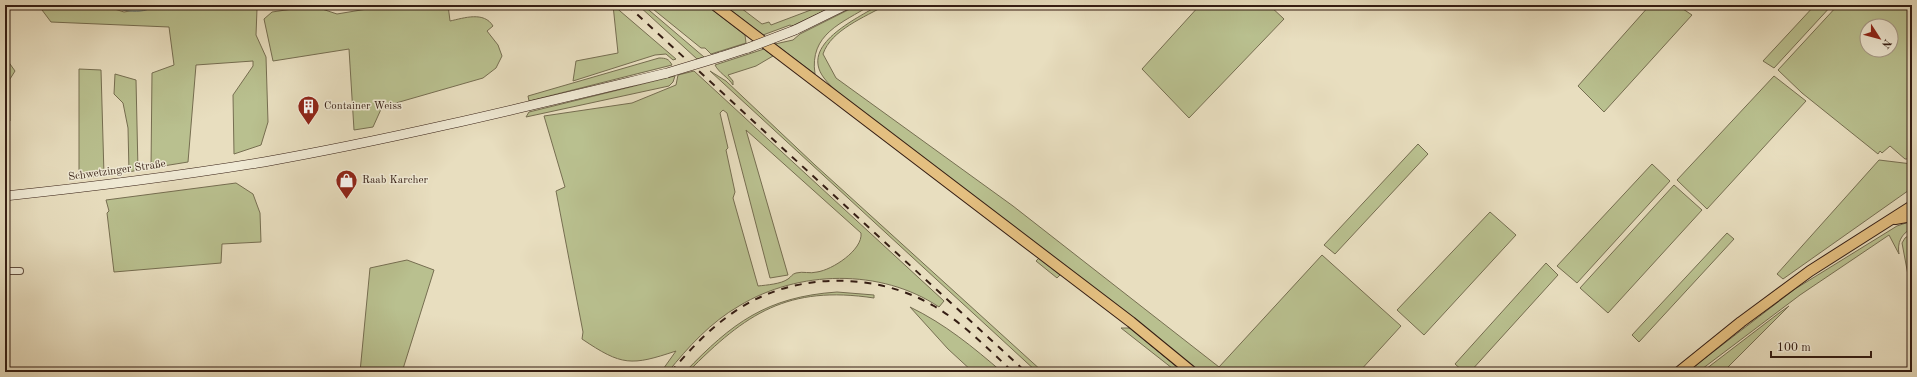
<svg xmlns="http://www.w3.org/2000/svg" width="1917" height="377" viewBox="0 0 1917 377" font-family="'Old Standard TT',serif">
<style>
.green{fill:#b9c08f;stroke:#766e51;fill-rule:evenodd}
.water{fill:#97bcb2;stroke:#6f7c72}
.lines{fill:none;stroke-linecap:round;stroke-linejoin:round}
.street-casing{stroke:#614d3e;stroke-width:8}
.secondary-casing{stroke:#341d13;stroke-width:10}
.primary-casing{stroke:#341d13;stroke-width:12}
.street{stroke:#f0ead5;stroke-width:6}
.secondary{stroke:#f0ead5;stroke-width:9}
.primary{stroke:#e4bf80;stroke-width:10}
.rail{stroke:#341d13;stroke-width:2;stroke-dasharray:7 7;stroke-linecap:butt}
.secondary-bridge-casing{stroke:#341d13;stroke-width:10;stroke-linecap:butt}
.secondary-bridge{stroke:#f0ead5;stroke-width:9}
.labels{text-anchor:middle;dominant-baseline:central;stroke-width:3;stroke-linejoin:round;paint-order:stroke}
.poi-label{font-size:11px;fill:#341d13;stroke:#f0ead5;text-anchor:start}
.street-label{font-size:11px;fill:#341d13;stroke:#f0ead5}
</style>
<rect width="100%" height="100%" fill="#e8debf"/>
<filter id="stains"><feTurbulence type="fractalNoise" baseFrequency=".005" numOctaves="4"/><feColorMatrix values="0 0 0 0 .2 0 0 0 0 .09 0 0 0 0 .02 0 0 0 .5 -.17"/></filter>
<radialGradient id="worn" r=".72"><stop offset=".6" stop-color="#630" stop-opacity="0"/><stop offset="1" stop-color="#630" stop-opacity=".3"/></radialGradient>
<!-- green -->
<g class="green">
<polygon points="41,5 102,5 124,12 153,7 155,5 262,5 257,9 256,35 266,57 268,122 261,145 234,154 233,95 253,66 253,61 196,65 188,162 151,168 152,73 174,65 169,27 51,22 42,10"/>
<path d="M379 5H448L450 21C464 18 484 11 493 26L487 31 498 45 502 56 496 68 483 78 382 107 373 127 354 130 349 49 273 61 264 19 272 12 313 6 337 14 367 9Z"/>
<polygon points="613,5 676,59 673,60 666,54 655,55 573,81 576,61 618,53"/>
<polygon points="638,5 643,5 704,57 697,59"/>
<polygon points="648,5 706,5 745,35 746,43 711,54 705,48 701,48"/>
<polygon points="724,5 737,5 762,24 769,22 771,25 824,5 836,5 792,26 790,25 763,35"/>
<path d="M858 5H871C842 23 809 34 815 74L775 44 793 40 800 34Z"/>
<path d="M879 5H886C865 17 831 30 823 54L836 78 1013 206 1219 367 1322 255 1401 326 1359 372H1200L1089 284 856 107C846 98 833 90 824 78 799 45 856 19 879 5Z"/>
<polygon points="1200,5 1269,5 1284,19 1189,118 1142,69"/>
<polygon points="1650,5 1677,5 1692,15 1604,112 1578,86"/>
<polygon points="1815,5 1832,5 1774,68 1763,61"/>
<path d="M1838 5H1912V159H1905L1890 146 1882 153 1880 151 1878 154 1802 93 1778 70ZM1867 26H1891V50H1867Z"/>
<path d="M764 49 773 56 756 66 728 75 733 81V85C728 77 719 73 715 65Z"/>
<polygon points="5,57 15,71 10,79 10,121 5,121"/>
<path d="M659 58C666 58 669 59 672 65L529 101 528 96Z"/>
<polygon points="79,69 101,70 104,175 79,179"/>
<path d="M694 71 944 301 939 307C881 268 798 270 739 306 711 322 688 347 668 372H661L676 351C631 366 622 366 582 339L583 332 556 191 565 187 544 116 632 103 676 85 678 75ZM723 110 727 113 770 278 788 275 746 130 861 233C863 250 832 270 817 272 810 274 803 271 796 273 792 274 791 277 788 279 781 284 767 285 758 286L733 198 735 192 726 150 728 148 720 113Z"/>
<polygon points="710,71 726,81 815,165 1043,372 1037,372"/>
<polygon points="115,74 136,80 138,170 129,172 128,128 123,103 114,94"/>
<polygon points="675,76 673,82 669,86 526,117 529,112"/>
<polygon points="1774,76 1806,101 1707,209 1677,180"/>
<polygon points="1418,144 1428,154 1335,254 1324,245"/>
<polygon points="1879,160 1912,164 1912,188 1783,279 1777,274"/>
<polygon points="1652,164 1670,181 1577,283 1557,266"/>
<polygon points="236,183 253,194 260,213 261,242 222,244 221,263 114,272 107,213 109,211 106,200"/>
<polygon points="1674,185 1702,210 1608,313 1580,288"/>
<polygon points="1490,212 1516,235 1424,335 1397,310"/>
<path d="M1912 221V228C1901 234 1897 243 1899 254L1889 235 1800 295 1698 372H1687L1795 289 1897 226Z"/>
<polygon points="1727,233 1734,239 1639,342 1632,335"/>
<polygon points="1912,233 1912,275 1908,275 1902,243 1905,238"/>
<polygon points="1039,258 1060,275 1057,278 1036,261"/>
<polygon points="407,260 434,270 402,372 360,372 370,268"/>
<polygon points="1546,263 1558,275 1470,372 1464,372 1455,364"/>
<path d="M837 292 874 295V298C788 285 746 313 688 372H685C732 323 766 297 837 292Z"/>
<polygon points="1789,306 1723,372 1702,372 1779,313"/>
<path d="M910 307C945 324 973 347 1002 372H973L948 349Z"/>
<polygon points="1121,328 1130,328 1183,372 1177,372"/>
</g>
<!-- water -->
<path class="water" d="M102 5H155C142 17 117 9 102 5Z"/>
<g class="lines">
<defs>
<g id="street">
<polyline points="5,128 6,128"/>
<polyline points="5,271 20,271"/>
</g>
<g id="secondary">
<polyline points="795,30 846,5"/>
<polyline points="720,57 748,48"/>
<path d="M5 196C91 187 178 176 264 162 399 138 533 105 667 73"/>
</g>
<g id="primary">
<polyline points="715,5 1131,322 1192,372"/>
<polyline points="1895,219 1912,216"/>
<polyline points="1679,372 1741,322 1810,271 1912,206"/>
</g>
</defs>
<!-- street casing -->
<use href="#street" class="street-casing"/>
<!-- secondary casing -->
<use href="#secondary" class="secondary-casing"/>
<!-- primary casing -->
<use href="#primary" class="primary-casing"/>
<!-- street -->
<use href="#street" class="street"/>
<!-- secondary -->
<use href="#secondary" class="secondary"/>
<!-- primary -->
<use href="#primary" class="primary"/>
<!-- rail -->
<g class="rail">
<polyline points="627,5 1026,372"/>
<path d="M671 372C691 348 713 325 740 308 797 272 876 272 934 306 963 323 988 349 1013 372"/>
</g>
<defs>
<g id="secondary-bridge">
<polyline points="748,48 795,30"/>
<polyline points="667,73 720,57"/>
</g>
</defs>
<!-- secondary-bridge casing -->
<use href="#secondary-bridge" class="secondary-bridge-casing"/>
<!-- secondary-bridge -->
<use href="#secondary-bridge" class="secondary-bridge"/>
</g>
<!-- icons -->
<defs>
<symbol id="building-pin" viewBox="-11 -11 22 30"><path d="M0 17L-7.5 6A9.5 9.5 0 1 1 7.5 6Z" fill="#8f2418" stroke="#f0ead5"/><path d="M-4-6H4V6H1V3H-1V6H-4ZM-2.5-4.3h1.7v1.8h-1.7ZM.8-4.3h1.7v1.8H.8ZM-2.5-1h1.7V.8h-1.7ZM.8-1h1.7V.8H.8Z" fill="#fff"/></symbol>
<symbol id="shop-pin" viewBox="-11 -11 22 30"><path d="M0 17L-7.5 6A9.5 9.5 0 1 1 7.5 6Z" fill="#8f2418" stroke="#f0ead5"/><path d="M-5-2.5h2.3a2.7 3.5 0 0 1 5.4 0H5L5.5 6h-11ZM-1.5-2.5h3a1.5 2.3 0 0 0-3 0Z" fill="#fff"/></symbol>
</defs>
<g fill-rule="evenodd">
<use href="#building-pin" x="296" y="94" width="25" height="34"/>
<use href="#shop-pin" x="334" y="168" width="25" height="34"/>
</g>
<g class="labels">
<!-- poi labels -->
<g class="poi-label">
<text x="324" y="106">Container Weiss</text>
<text x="362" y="180">Raab Karcher</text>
</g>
<!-- street labels -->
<g class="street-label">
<text transform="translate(117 171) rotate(-8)">Schwetzinger Straße</text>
</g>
</g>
<!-- margin -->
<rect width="1917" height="377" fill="none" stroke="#e8debf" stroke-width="20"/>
<rect x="6" y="6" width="1905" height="365" fill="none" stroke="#341d13" stroke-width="2"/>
<rect x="10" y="10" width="1897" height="357" fill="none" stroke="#341d13"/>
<!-- north arrow -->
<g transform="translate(1879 38) rotate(126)"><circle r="19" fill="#f0ead5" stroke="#a59887"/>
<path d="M0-3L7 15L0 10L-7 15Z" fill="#8f2418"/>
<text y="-6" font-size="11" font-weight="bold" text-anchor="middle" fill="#341d13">N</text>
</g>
<!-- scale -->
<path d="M1771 351v6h100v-6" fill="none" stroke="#341d13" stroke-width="2"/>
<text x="1777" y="351" font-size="12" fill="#341d13" stroke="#f0ead5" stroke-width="3" paint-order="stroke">100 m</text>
<rect width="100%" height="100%" filter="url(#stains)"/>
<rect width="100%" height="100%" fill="url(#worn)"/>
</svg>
